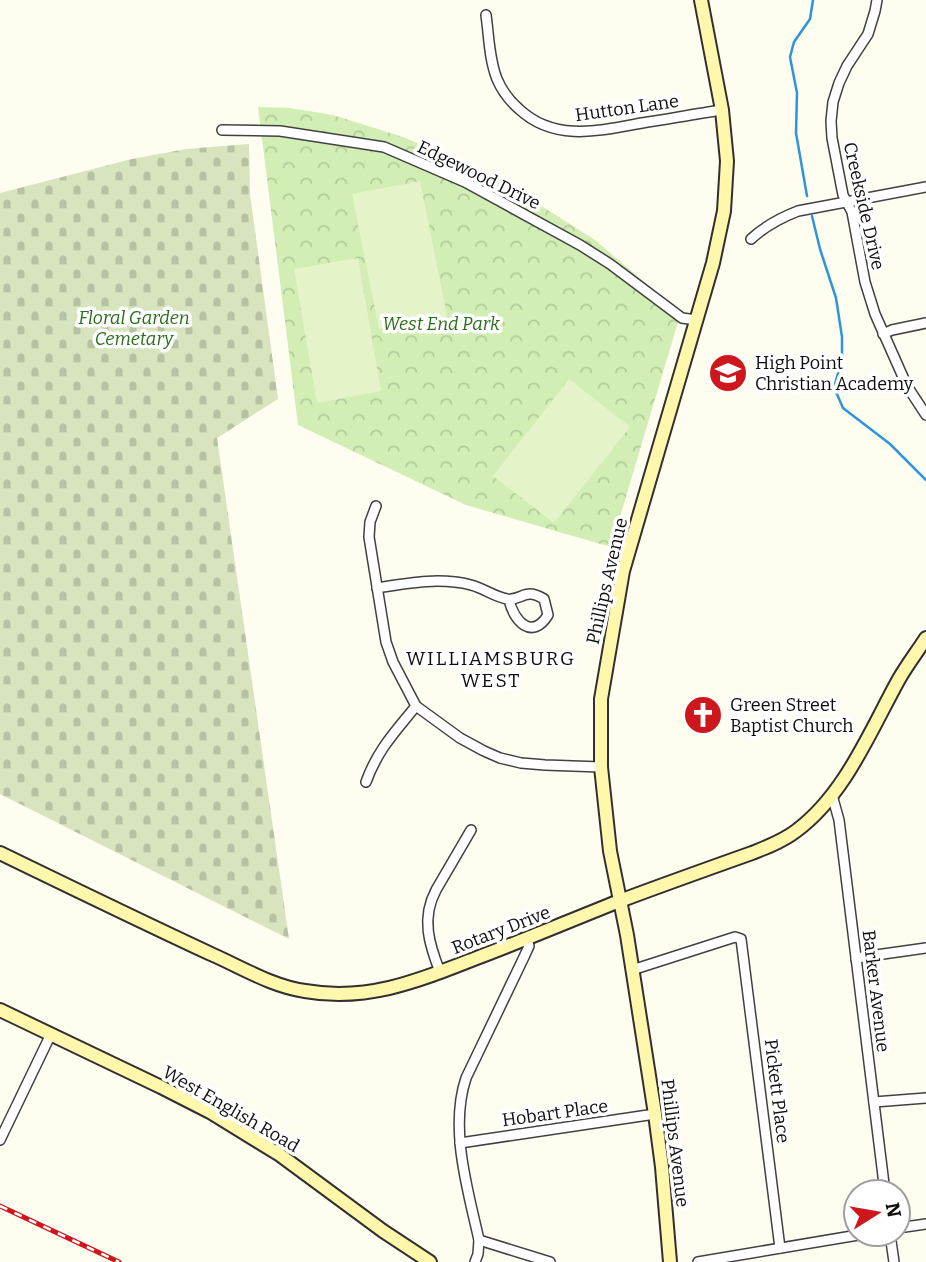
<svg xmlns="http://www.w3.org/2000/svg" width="926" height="1262" viewBox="0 0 926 1262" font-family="Bitter,serif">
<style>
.cemetery{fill:url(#cemetery-stones)}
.park{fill:url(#park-crowns)}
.pitch{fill:#e4f4c8}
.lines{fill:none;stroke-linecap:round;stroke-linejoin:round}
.stream{stroke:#2e94db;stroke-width:2.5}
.street-casing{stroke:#414141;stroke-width:12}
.secondary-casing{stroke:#303030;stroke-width:16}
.street{stroke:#fff;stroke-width:9}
.secondary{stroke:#fff7ab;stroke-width:12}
.rail-casing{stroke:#ce171d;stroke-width:5}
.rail{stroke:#fff;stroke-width:2.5;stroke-dasharray:8;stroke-linecap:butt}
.labels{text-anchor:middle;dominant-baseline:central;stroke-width:7;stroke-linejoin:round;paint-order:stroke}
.street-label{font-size:18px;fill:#0e0e0e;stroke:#fff}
.park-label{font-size:18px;font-style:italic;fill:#286e17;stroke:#fff}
.poi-label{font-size:18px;fill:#0e0e0e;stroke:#fff;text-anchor:start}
.neighbourhood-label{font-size:19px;letter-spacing:2px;fill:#0e0e0e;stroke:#fff}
</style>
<defs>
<pattern id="cemetery-stones" width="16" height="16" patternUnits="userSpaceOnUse" patternTransform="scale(1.75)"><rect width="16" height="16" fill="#d7e4be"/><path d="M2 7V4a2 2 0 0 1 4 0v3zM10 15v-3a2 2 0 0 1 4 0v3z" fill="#b7c2a2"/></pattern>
<pattern id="park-crowns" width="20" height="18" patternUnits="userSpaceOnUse" patternTransform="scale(1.75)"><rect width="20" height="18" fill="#d2eeb5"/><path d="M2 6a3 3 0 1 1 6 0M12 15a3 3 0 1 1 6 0" fill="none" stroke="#b3cb9a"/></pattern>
</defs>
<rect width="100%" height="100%" fill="#fffcf0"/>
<!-- cemetery -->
<polygon class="cemetery" points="249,144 250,194 278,399 217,438 289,939 0,794 0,193 132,159 186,149"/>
<!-- park -->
<polygon class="park" points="258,107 290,108 333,115 403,137 457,160 521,193 595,240 675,308 678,322 611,547 466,505 298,425"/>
<!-- pitch -->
<g class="pitch">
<polygon points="420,181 447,316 379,329 352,194"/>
<polygon points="358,258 381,391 317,403 294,269"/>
<polygon points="569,379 630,427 554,523 493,476"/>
</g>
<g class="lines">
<!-- stream -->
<g class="stream">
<polyline points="807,196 796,133 797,93 790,57 794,42 810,19 813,0"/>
<polyline points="812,216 820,249 836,298 842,337 842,359 835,384 836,392 843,408 890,444 926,480"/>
</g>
<defs>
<g id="street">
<polyline points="877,0 875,11 868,34 847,66 839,83 833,102 831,121 832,138 843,195 852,212 865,282 875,314 907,386 926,415"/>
<path d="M486 15C489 36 489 59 497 79 502 91 510 101 519 109 554 142 599 131 642 123 668 119 695 114 722 110"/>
<polyline points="222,130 280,131 384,147 465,182 580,245 610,264 682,318 696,320"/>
<path d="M751 239C765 226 780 218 798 211L926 187"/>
<polyline points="883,334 892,330 926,323"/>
<polyline points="376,506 370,522 369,537 386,642 393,662 416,706 460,738 484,751 500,758 521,763 545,765 601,767"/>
<path d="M377 588C408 583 440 577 471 585 483 588 495 597 507 599 522 601 524 587 544 599L548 615C532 641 514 621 509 600"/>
<path d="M366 782C378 749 395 732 416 706"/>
<polyline points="832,795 839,820 885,1192"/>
<polyline points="856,959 862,957 926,948"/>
<polyline points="632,970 735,937 741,939 780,1248"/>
<path d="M440 972C429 944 421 918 436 890L471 830"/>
<polyline points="874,1102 926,1098"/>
<polyline points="0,1140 51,1034"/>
<polyline points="460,1143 655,1114"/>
<polyline points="898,1228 926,1224"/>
<polyline points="890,1234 894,1262"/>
<polyline points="479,1240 550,1262"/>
<path d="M475 1262 478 1254 479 1240C468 1190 449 1129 466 1078L524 957 529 946 527 939"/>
<polyline points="698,1262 864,1234"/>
</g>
<g id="secondary">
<path d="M0 853C70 887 140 921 211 954 241 967 271 986 305 991 367 1002 418 981 474 959 522 941 569 921 617 902 662 885 707 869 752 853 767 847 783 841 796 831 845 795 870 731 899 679 907 665 917 652 926 638"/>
<polyline points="0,1010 161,1087 210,1112 280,1155 383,1231 430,1262"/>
<polyline points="670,1262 662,1167 655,1114 627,935 610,851 601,767 601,699 623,571 713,263 724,211 727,161 722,110 701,0"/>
</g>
</defs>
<!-- street casing -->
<use href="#street" class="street-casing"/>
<!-- secondary casing -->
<use href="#secondary" class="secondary-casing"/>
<!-- street -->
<use href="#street" class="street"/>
<!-- secondary -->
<use href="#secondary" class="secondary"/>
<defs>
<polyline id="rail" points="0,1206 119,1262"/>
</defs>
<!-- rail casing -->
<use href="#rail" class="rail-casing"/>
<!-- rail -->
<use href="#rail" class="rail"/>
</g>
<!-- icons -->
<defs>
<symbol id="school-disc" viewBox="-11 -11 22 22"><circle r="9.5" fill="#ce171d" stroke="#fff"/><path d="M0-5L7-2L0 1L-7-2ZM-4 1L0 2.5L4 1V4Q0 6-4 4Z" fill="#fff"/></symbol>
<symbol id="church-disc" viewBox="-11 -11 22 22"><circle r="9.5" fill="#ce171d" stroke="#fff"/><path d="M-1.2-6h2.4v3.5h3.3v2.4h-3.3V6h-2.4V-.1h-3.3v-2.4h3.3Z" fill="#fff"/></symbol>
</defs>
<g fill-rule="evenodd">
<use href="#school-disc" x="706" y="351" width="44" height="44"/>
<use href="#church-disc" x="681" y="693" width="44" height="44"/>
</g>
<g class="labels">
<!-- street labels -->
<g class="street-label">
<text transform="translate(627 108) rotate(-8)">Hutton Lane</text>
<text transform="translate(479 175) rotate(26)">Edgewood Drive</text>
<text transform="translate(864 206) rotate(77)">Creekside Drive</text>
<text transform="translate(607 581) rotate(-77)">Phillips Avenue</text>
<text transform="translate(501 930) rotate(-21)">Rotary Drive</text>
<text transform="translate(876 991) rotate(83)">Barker Avenue</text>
<text transform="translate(777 1091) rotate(83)">Pickett Place</text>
<text transform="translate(231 1109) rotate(30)">West English Road</text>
<text transform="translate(555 1113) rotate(-8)">Hobart Place</text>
<text transform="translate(675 1143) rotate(83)">Phillips Avenue</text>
</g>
<!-- park labels -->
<g class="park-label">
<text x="134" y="318">Floral Garden<tspan x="134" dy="21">Cemetary</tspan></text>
<text x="441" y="324">West End Park</text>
</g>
<!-- poi labels -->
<g class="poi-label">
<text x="755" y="363">High Point<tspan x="755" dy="21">Christian Academy</tspan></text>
<text x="730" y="705">Green Street<tspan x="730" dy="21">Baptist Church</tspan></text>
</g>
<!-- neighbourhood labels -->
<g class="neighbourhood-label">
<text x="491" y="658">WILLIAMSBURG<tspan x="491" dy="22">WEST</tspan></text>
</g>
</g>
<!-- north arrow -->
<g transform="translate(877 1213) rotate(79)"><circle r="33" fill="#ffffff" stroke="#9f9f9f" stroke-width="2"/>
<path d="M0-5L12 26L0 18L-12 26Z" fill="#ce171d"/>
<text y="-10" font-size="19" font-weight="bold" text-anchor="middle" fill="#0e0e0e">N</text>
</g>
</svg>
